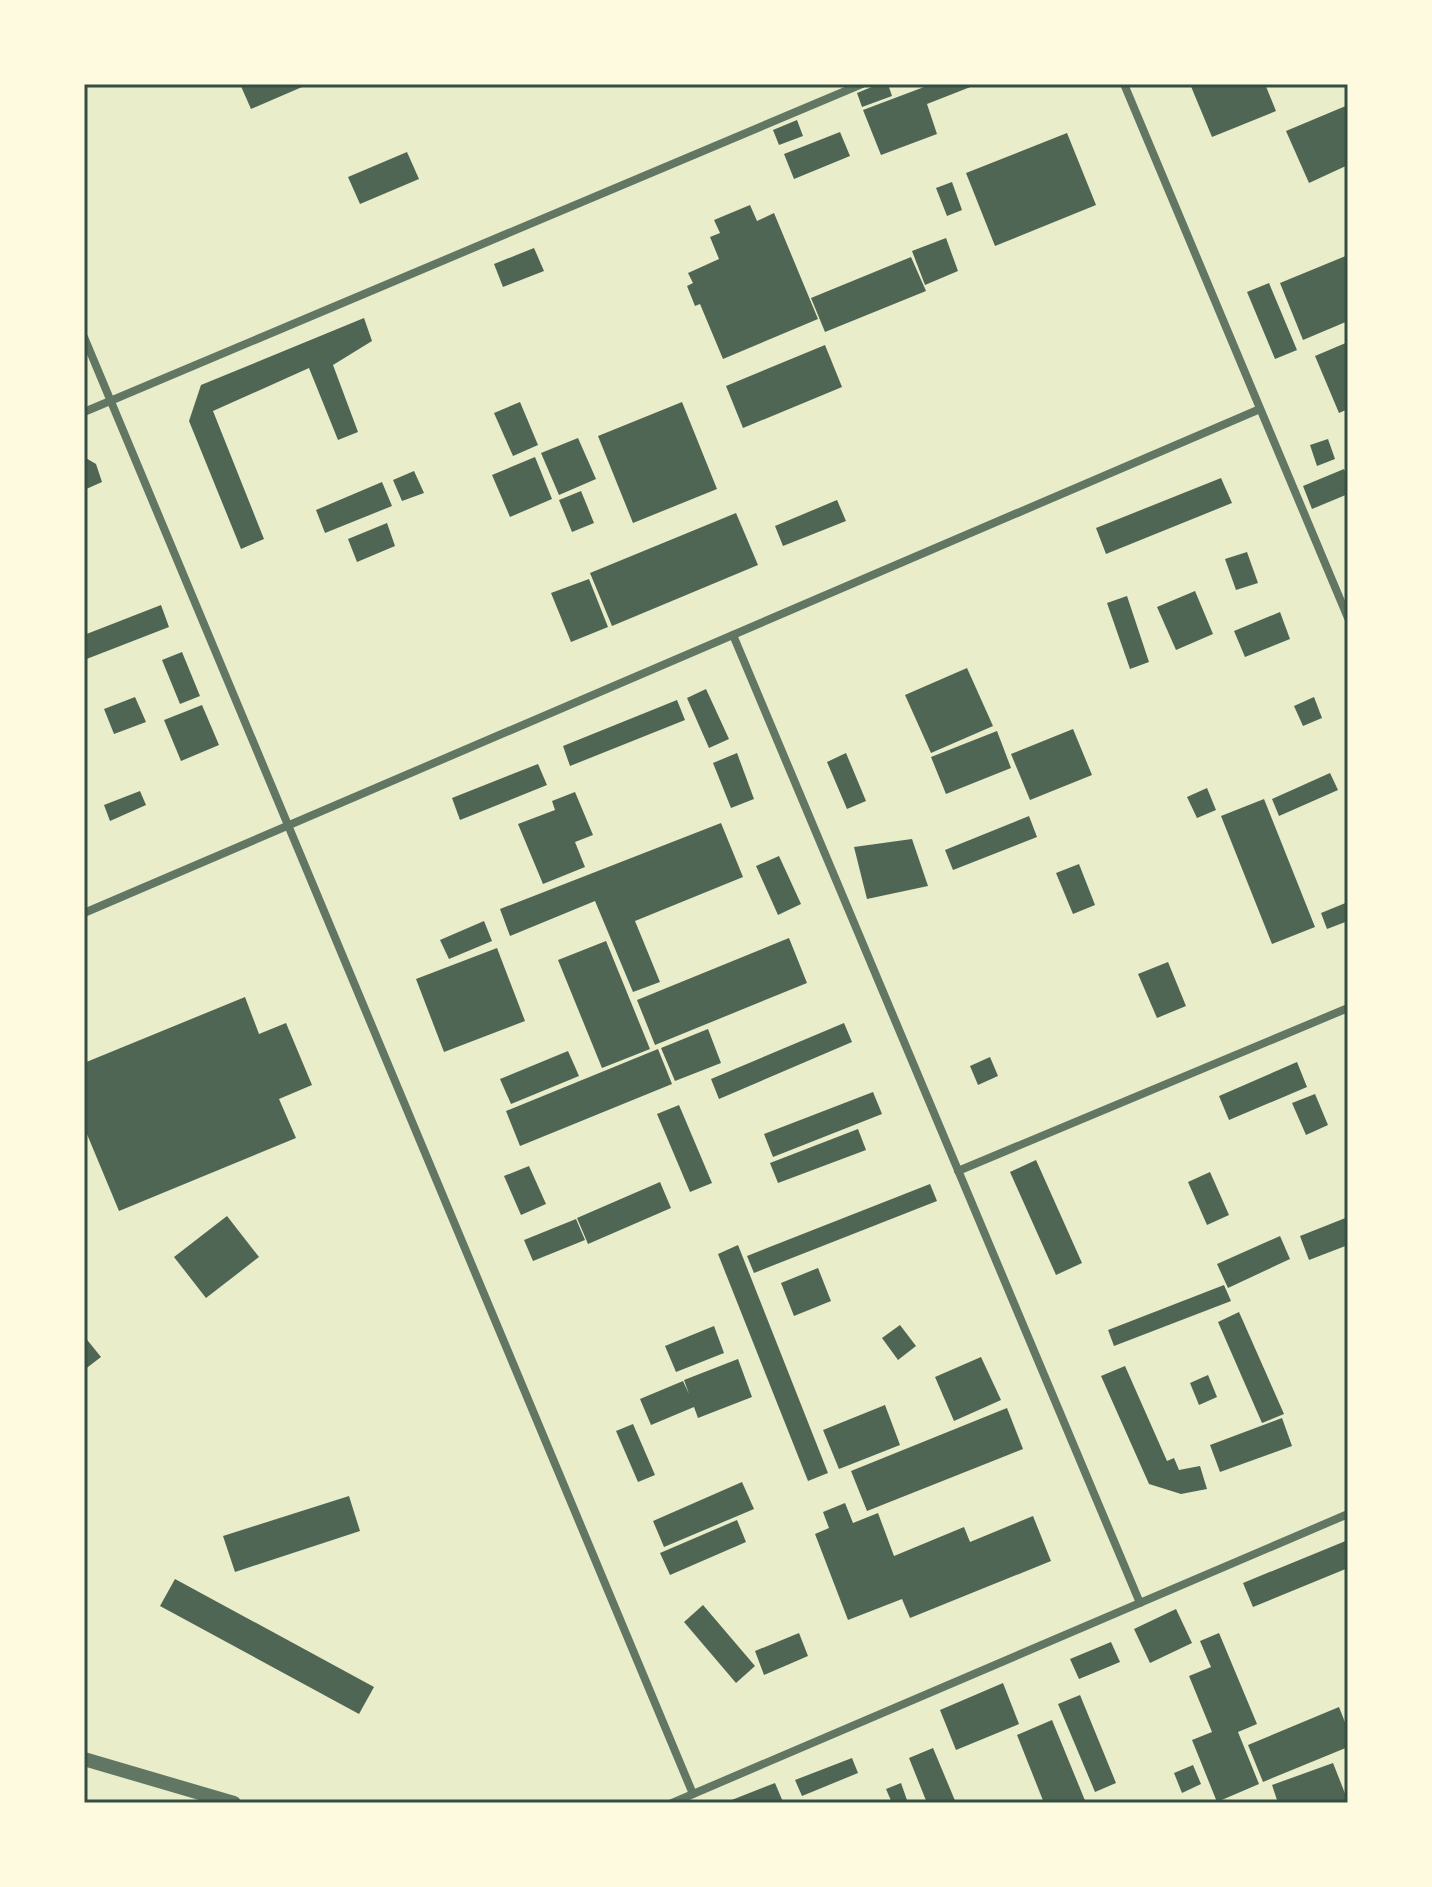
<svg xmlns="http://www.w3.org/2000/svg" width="1432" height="1887" viewBox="0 0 1432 1887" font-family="'Space Grotesk',sans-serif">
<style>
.building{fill:#4f6655}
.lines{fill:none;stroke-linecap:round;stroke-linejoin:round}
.minor{stroke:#617663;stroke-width:8}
.tertiary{stroke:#617663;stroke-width:14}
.neatline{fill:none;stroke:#344e41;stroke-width:3}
</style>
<rect width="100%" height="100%" fill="#e9edc9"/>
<!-- building -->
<g class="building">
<polygon points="240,84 309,84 251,109"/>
<polygon points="879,84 888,84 892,96 862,107 857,93"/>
<polygon points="932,84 978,84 927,104 937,134 881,155 863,110"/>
<polygon points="1190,84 1265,84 1276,111 1212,137"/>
<polygon points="1348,105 1348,165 1309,183 1286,131"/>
<polygon points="797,120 803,136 779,145 773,130"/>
<polygon points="840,132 850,156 794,179 784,154"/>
<polygon points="1067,133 1096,205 995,246 966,173"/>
<polygon points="407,152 419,179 360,204 348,177"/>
<polygon points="952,182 962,210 947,216 936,188"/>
<polygon points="750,205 757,221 774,213 818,319 723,359 700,304 695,306 687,286 693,283 688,273 719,259 710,237 720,233 714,220"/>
<polygon points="946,238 958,271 925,285 912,251"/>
<polygon points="534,248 544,271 503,287 494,264"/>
<polygon points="1348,255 1348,321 1303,340 1280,283"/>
<polygon points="911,257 926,291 825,332 811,298"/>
<polygon points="1269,283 1297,350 1275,359 1247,292"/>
<polygon points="364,318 372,341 333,365 358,432 338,440 309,368 213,411 264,539 241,549 189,421 201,385"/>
<polygon points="1348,342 1348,409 1339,413 1315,356"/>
<polygon points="825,345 842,387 743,428 726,386"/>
<polygon points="520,402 538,445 513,456 494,413"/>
<polygon points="682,402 717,489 633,523 598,436"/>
<polygon points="578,438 596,479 559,495 541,453"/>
<polygon points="1328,439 1335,459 1317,466 1310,445"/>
<polygon points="84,457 96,464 102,482 84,490"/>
<polygon points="535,457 552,499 510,517 492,475"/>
<polygon points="1344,469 1348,479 1348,494 1312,509 1303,486"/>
<polygon points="414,471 424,493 402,501 393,480"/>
<polygon points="1221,478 1232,503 1106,554 1096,528"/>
<polygon points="382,482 392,506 325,533 316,510"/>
<polygon points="581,491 594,523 572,532 559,500"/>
<polygon points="837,500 846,521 783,546 775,526"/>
<polygon points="736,513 758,565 612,626 590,573"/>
<polygon points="387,523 395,546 357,562 348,539"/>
<polygon points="1247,552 1258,583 1236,590 1225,559"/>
<polygon points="589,579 608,627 571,642 551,593"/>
<polygon points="1195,591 1213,634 1176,650 1157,607"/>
<polygon points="1127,596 1149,662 1130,669 1107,603"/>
<polygon points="161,605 169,627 84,660 84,635"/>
<polygon points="1280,612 1290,639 1245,657 1234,631"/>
<polygon points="182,652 200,696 180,704 162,660"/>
<polygon points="967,668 993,726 931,753 905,695"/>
<polygon points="706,689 729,739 709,748 687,698"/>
<polygon points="135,697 146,722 114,734 104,709"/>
<polygon points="1314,697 1322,718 1303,726 1294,706"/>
<polygon points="677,700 685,720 570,766 563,746"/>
<polygon points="202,705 219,745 181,761 164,720"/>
<polygon points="1073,729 1092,775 1030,800 1011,754"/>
<polygon points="997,731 1011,768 946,794 931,757"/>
<polygon points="737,753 754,799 731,808 713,763"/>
<polygon points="846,753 866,801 847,809 827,762"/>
<polygon points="538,764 547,785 460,820 452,798"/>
<polygon points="1330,773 1338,790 1279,816 1272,799"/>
<polygon points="1207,788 1216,810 1197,818 1187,797"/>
<polygon points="140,791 146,805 110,821 104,805"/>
<polygon points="575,792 593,835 575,842 585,867 543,884 518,824 555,810 552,801"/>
<polygon points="1264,799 1315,927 1272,944 1221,816"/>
<polygon points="1029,816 1037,837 953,870 945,850"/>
<polygon points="721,823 743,877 635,921 660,982 633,992 595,901 510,936 500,909"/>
<polygon points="912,839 928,886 867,899 854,847"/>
<polygon points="779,856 801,904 778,915 756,866"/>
<polygon points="1079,864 1095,905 1073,914 1056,873"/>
<polygon points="1348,902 1348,921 1327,929 1321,913"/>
<polygon points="484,921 492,941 449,959 440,940"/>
<polygon points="789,938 807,983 655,1045 637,1000"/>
<polygon points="606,941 650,1049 602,1068 558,960"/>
<polygon points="497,948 525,1021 444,1052 416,979"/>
<polygon points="1168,962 1186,1006 1157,1018 1138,974"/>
<polygon points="245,997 259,1034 286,1023 312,1085 279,1099 296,1138 119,1211 84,1127 84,1063"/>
<polygon points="844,1023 852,1042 719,1099 711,1079"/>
<polygon points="708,1029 721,1063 675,1081 661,1048"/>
<polygon points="658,1049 672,1084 520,1146 506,1111"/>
<polygon points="568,1051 579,1076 511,1104 500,1079"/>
<polygon points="990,1057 998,1076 978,1085 970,1066"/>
<polygon points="1297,1062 1307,1087 1229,1120 1219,1096"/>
<polygon points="873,1092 882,1114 773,1157 764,1134"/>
<polygon points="1315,1094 1328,1125 1306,1135 1292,1103"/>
<polygon points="679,1105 712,1183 690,1192 657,1114"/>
<polygon points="858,1129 866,1150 778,1183 770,1163"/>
<polygon points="1036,1160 1082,1263 1056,1275 1010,1172"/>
<polygon points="529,1166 546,1204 521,1215 504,1176"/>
<polygon points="1210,1172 1229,1215 1207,1225 1188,1182"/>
<polygon points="660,1182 671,1208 588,1244 577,1218"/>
<polygon points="930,1184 937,1201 754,1273 747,1256"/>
<polygon points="227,1216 259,1257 206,1298 174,1257"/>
<polygon points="1348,1217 1348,1245 1309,1260 1300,1236"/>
<polygon points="576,1219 585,1240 533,1261 524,1240"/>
<polygon points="1280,1236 1290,1259 1228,1288 1217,1264"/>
<polygon points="738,1245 828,1473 808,1481 718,1254"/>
<polygon points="818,1268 831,1301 794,1316 781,1283"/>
<polygon points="1224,1285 1231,1301 1114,1346 1108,1330"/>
<polygon points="1239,1312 1284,1414 1262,1423 1218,1322"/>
<polygon points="900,1325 916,1346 898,1360 882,1338"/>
<polygon points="714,1326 724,1353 676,1372 665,1346"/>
<polygon points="84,1336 101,1357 84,1370"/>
<polygon points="981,1357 1001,1400 954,1421 935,1377"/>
<polygon points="738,1359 752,1397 698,1418 694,1407 651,1425 640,1399 683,1381 689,1394 684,1380"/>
<polygon points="1125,1366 1167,1461 1174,1458 1179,1470 1200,1466 1207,1489 1181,1494 1149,1484 1101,1376"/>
<polygon points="1208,1375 1217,1397 1199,1405 1190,1383"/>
<polygon points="885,1405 900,1445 839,1469 823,1430"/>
<polygon points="1007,1408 1023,1449 867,1511 851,1471"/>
<polygon points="1282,1418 1292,1446 1220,1472 1210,1445"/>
<polygon points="633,1424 655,1475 638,1482 616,1431"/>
<polygon points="742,1482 754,1509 664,1547 653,1521"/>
<polygon points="349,1496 360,1531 235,1572 223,1536"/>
<polygon points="845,1503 853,1523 878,1513 894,1556 964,1527 970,1542 1033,1516 1051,1561 910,1618 902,1599 848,1620 815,1534 829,1528 823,1512"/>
<polygon points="737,1520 746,1542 670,1575 660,1553"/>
<polygon points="1348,1540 1348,1568 1253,1607 1243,1583"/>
<polygon points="175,1579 374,1687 359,1714 160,1606"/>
<polygon points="703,1605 755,1666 736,1683 684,1622"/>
<polygon points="1176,1609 1192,1643 1150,1663 1134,1629"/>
<polygon points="799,1633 808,1656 764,1675 755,1651"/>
<polygon points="1219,1633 1257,1724 1238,1732 1259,1784 1217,1802 1192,1740 1212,1732 1189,1676 1211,1667 1200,1641"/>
<polygon points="1111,1642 1120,1662 1079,1679 1070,1659"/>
<polygon points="1003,1683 1019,1724 956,1750 940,1710"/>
<polygon points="1080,1695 1116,1783 1095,1792 1058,1704"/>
<polygon points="1339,1707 1348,1730 1348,1747 1263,1782 1248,1745"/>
<polygon points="1052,1720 1086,1803 1044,1803 1017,1735"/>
<polygon points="933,1748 956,1803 927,1803 909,1758"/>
<polygon points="852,1758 858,1773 802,1796 795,1780"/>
<polygon points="1333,1763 1348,1801 1278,1803 1272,1785"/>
<polygon points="1193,1765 1201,1784 1182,1793 1174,1773"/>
<polygon points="775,1783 783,1802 724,1803"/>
<polygon points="901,1783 908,1803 892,1803 886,1789"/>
</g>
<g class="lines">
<!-- minor -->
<g class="minor">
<polyline points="1124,84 1348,618"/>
<polyline points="84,337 693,1794"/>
<polyline points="84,412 862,84"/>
<polyline points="733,635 1140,1603"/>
<polyline points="84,913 1260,409"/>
<polyline points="958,1171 1348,1008"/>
<polyline points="672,1803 1348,1514"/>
</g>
<!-- tertiary -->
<polyline class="tertiary" points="84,1759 234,1803"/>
</g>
<!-- border -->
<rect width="1432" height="1887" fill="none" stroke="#fefae0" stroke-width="172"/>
<rect x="86" y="86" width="1260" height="1715" class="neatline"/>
</svg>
